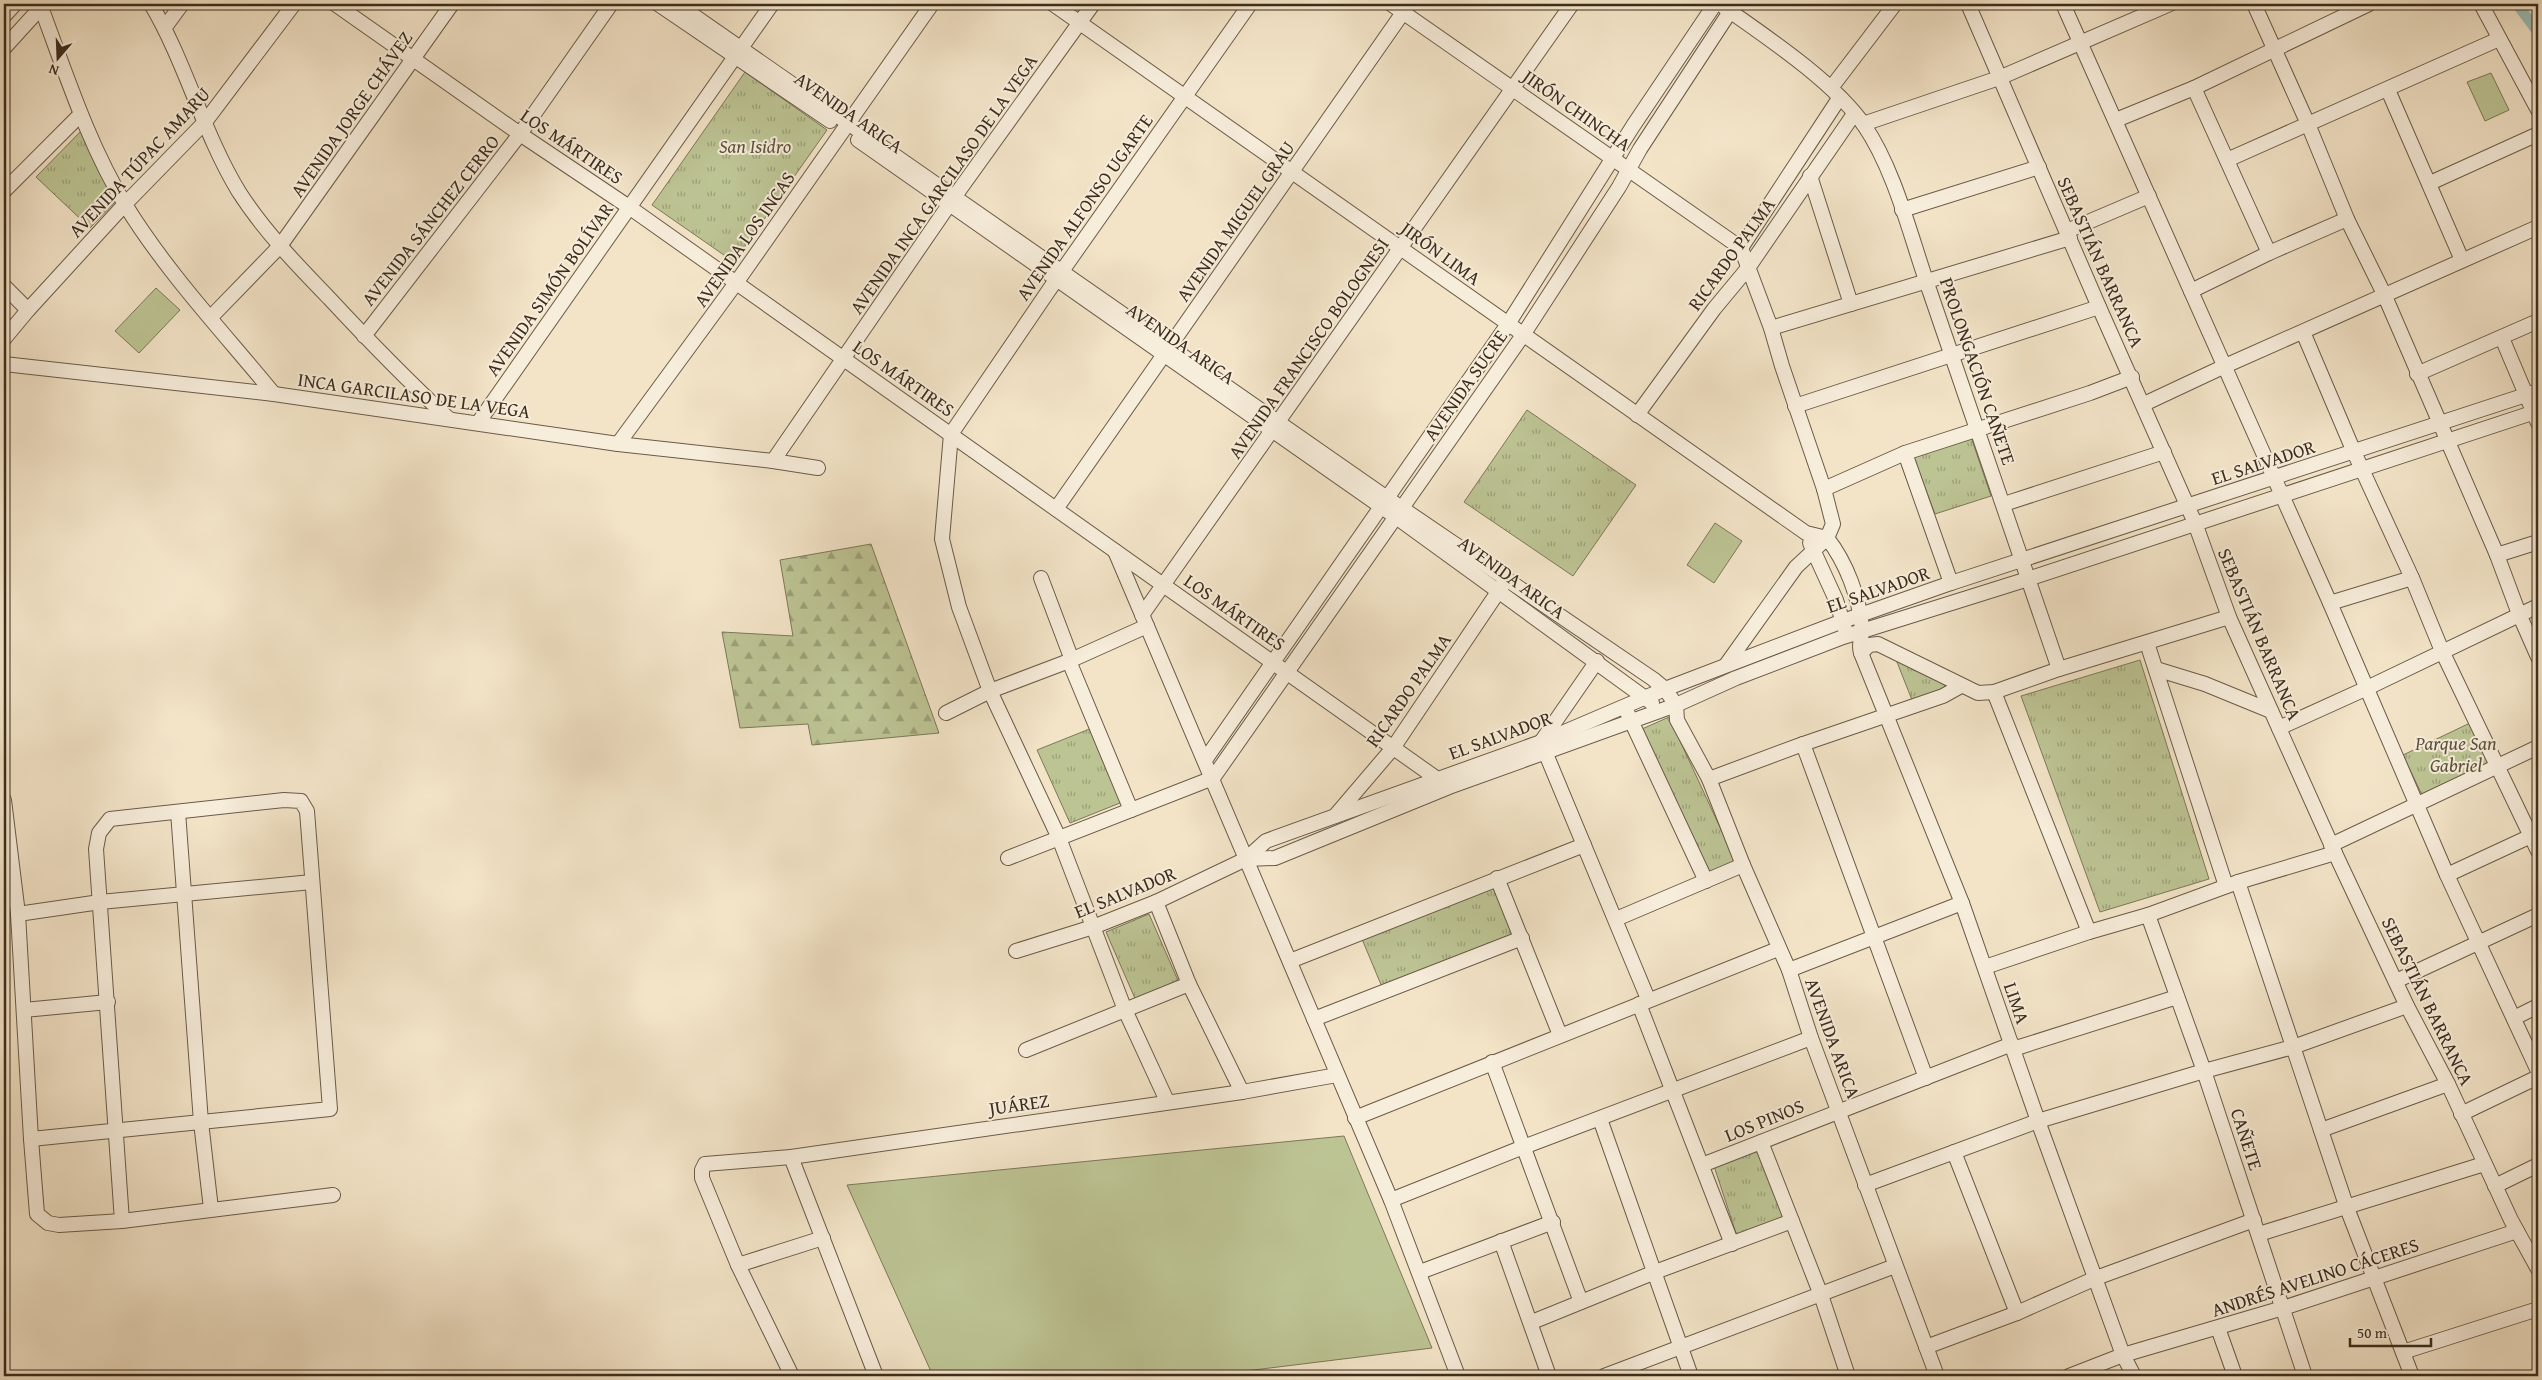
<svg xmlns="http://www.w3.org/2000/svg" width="2542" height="1380" viewBox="0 0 2542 1380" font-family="'Gentium Book Plus',serif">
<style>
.grass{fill:url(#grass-tufts);stroke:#7c7858}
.forest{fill:url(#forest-firs);stroke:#7c7858}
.pitch{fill:#bdc494;stroke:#7c7858}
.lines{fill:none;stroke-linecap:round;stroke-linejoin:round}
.canal{stroke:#9cbeba;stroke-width:11}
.minor-casing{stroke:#6a5b48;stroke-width:16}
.minor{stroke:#f7eddb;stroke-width:14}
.labels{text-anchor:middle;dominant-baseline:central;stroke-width:4;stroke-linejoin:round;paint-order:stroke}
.street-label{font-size:19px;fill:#3c2d1d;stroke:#f7eddb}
.park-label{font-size:19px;font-style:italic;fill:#5c533b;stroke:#f7eddb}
</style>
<defs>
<pattern id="grass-tufts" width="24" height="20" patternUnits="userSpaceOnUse" patternTransform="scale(1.25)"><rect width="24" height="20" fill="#bdc494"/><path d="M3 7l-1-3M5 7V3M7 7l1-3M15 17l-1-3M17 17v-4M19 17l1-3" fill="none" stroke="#9ba078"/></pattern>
<pattern id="forest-firs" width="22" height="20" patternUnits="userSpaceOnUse" patternTransform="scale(1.25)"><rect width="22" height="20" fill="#bdc494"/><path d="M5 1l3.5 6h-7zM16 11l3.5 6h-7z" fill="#9ba078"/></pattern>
</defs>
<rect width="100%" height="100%" fill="#f3e4c8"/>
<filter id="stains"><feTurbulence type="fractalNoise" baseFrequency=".004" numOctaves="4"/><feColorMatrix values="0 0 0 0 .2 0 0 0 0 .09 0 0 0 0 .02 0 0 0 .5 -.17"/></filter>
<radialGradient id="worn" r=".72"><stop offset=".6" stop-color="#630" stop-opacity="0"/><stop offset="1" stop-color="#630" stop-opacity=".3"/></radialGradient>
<!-- grass -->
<g class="grass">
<polygon points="745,72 827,130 734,262 652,205"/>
<polygon points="84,128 117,200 90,228 36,177"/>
<polygon points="1527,410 1636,485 1573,576 1464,502"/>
<polygon points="1971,437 1991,496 1935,514 1913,456"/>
<polygon points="1900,657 1945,684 1944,689 1912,700 1897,662"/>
<polygon points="2140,660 2209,879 2100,912 2021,696"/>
<polygon points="1669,717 1736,862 1709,875 1642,729"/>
<polygon points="2470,723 2489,763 2422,795 2403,755"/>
<polygon points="1092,728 1122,799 1120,803 1070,823 1037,750"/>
<polygon points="1495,885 1515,935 1382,987 1362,939"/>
<polygon points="1149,914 1180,985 1137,1003 1106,932"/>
<polygon points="1758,1147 1784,1218 1741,1234 1736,1233 1714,1166"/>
</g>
<!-- forest -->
<polygon class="forest" points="871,544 939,733 812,745 808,724 740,728 722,632 793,636 780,560"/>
<!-- pitch -->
<g class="pitch">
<polygon points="2491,73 2509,110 2485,121 2467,82"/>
<polygon points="156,288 180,310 139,353 115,331"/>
<polygon points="1715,523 1742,541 1714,583 1687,565"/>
<polygon points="1344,1136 1432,1348 1205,1376 933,1376 847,1185"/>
</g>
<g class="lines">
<!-- canal -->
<polyline class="canal" points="2517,4 2538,32"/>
<defs>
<g id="minor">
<path d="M35 4 41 7C66 74 89 146 126 206 168 274 224 333 274 394"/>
<path d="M151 4C186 63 203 133 239 192 264 231 297 265 329 298 368 340 407 380 449 419"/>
<polyline points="335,4 520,134 629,207 1443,783"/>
<polyline points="658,4 830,121"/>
<polyline points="677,4 1387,498 1653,679 1665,689 1676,705 1677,720 1709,779 1743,865 1789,970 1811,1038 1937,1376"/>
<path d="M1053 4 1806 533 1827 538C1846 562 1860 598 1862 630 1862 639 1858 644 1861 653L1962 903 2038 1121 2123 1355 2134 1376"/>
<polyline points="1391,4 1741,248"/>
<polyline points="1968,4 2099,307 2195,523 2229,617 2335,853 2407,1006 2448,1084 2511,1220 2538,1269"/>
<polyline points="2063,4 2330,603 2447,875 2538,1071"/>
<polyline points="2254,4 2308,124 2347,219 2384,294 2497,555 2519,614 2538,657"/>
<polyline points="2481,4 2538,110"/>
<path d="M1724 7C1768 38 1834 82 1864 125 1896 172 1911 239 1930 292 1974 417 2016 543 2059 669"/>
<polyline points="4,16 15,4"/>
<polyline points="165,27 182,4"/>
<polyline points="4,48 44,4"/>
<polyline points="1831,88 1895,4"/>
<polyline points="2194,88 2269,253"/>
<polyline points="2388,90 2462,260"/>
<polyline points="2116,120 2194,88 2369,4"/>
<polyline points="1863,124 1999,78 2170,4"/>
<polyline points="858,140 1396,517 1652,703"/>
<polyline points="2227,160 2499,39"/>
<polyline points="1810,176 1851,304"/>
<polyline points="2430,183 2538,134"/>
<polyline points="4,191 80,115"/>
<polyline points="1902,210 2039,167"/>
<polyline points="2067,231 2149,196"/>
<polyline points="1741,248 1840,97"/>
<polyline points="4,286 28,310"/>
<polyline points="2191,291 2269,253 2347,219"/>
<polyline points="211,317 280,246 452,4"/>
<polyline points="1771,328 2070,238"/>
<polyline points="2303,332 2354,452 2412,578 2442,651 2538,851"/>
<polyline points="364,336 520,134 611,4"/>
<polyline points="2502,338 2538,423"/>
<polyline points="4,339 28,310 125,204 205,122 294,4"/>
<polyline points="4,364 274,394 618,444 773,461 818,468"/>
<polyline points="2417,374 2538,321"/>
<polyline points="2144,404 2225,366 2538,227"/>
<polyline points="1795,406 2099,307"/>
<polyline points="1637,415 1714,309 1748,268 1854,114"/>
<polyline points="478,423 772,4"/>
<polyline points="618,444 736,283 932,4"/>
<polyline points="1905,453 1951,583"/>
<polyline points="773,461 955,196 1093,4"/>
<polyline points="1824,489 1905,453 2090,393 2132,377"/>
<polyline points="2004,504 2164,452"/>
<polyline points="1056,509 1409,4"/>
<polyline points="1810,543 1836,600 1845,629"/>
<polyline points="1115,551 1391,1200 1458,1376"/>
<polyline points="2497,555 2538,542"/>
<polyline points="1041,578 1072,660"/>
<polyline points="2330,603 2412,578"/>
<polyline points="1142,615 1572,4"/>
<polyline points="2147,643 2226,886"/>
<polyline points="1861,653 1869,645 1878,644 1978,693 1994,692 2059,669 2229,617"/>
<polyline points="1069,661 1131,810"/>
<polyline points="1597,661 1541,742 1648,999"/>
<polyline points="1726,665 1796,567 1827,538 1833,524 1824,489 1782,366 1771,328 1741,248"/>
<polyline points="2156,669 2205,684 2271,711"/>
<polyline points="1994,692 2089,932"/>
<polyline points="1627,712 1706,881"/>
<polyline points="946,713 990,691 1069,661 1147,626"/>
<polyline points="2279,728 2365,689 2538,606"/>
<polyline points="1803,744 1926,1078"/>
<polyline points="1205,760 1508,324 1633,126 1715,4"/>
<polyline points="1709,779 1803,744 1943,696 1961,686"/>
<polyline points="4,800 18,914 100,902 312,882"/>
<polyline points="178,812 201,1122 211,1209"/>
<polyline points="1335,816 1393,748 1504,583"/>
<polyline points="2331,845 2538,747"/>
<polyline points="1008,858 1213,778 1523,335 1619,187 1640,149 1735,4"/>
<polyline points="1246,859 1275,858 1449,787 1676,705 1736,678 1843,637 2028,579 2538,411"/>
<polyline points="2447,875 2531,836"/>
<polyline points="1497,878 1560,1035"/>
<polyline points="2238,882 2347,1208 2412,1376"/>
<polyline points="1156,902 1189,984 1242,1092"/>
<path d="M18 914 31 1139 330 1109 307 811 301 801 284 800 110 819 99 833 96 849C105 973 114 1097 122 1221"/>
<polyline points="2148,915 2204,1071 2305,1376"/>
<polyline points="1616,919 1743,865"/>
<polyline points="1016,951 1093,927 1156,902 1246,859 1266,841 1541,742 1665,689 1843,621 1951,583 2538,391"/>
<polyline points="1290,961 1584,845"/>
<polyline points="1985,967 2089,932 2148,915 2238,882 2335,853"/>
<polyline points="1789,970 1962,903"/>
<polyline points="2396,981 2538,915"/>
<polyline points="1639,1004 1732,1244"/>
<polyline points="24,1010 108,1002"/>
<polyline points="2514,1018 2538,1006"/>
<polyline points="1314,1019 1522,938"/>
<polyline points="2013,1049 2177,997"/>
<polyline points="1026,1050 1189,984"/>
<polyline points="1492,1062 1581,1302"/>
<polyline points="1167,1101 1125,1010 1059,838 990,691 959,607 942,539 951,434 1062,271 1250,4"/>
<polyline points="2461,1114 2538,1077"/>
<polyline points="1355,1118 1778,949"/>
<polyline points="1600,1119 1691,1376"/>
<polyline points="2321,1130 2448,1084"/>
<polyline points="31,1139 37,1214 48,1223 59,1225 122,1221 333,1195"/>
<polyline points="1761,1142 1821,1295 1848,1376"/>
<polyline points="1954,1152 2017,1313"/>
<polyline points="791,1157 876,1376"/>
<polyline points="1702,1165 2012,1044"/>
<polyline points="1865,1185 2038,1121 2204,1071 2293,1047 2407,1006"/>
<polyline points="2495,1186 2538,1165"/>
<polyline points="1391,1200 1526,1146 1811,1038"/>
<polyline points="2259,1234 2484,1164"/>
<polyline points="1501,1241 1549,1376"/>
<polyline points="738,1265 823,1238"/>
<polyline points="1420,1272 1553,1222"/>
<polyline points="1532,1322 1655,1272 1792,1221"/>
<polyline points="2218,1328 2235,1376"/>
<polyline points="1926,1347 2017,1313 2096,1278 2254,1220"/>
<polyline points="2403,1352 2538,1309"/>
<polyline points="792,1376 738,1265 702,1178 702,1170 705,1164 791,1157 1242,1092 1337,1075"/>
<polyline points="1604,1376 1895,1266"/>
<polyline points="2069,1376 2123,1355 2283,1308 2517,1231"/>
</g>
</defs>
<!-- minor casing -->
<use href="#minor" class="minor-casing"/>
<!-- minor -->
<use href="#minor" class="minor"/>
</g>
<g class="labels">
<!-- street labels -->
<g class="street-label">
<text transform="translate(1577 110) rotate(35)">JIRÓN CHINCHA</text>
<text transform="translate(849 112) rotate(35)">AVENIDA ARICA</text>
<text transform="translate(351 114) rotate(-55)">AVENIDA JORGE CHÁVEZ</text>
<text transform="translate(572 146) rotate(34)">LOS MÁRTIRES</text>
<text transform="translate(139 162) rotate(-47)">AVENIDA TÚPAC AMARU</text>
<text transform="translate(943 184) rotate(-55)">AVENIDA INCA GARCILASO DE LA VEGA</text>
<text transform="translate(1084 207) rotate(-55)">AVENIDA ALFONSO UGARTE</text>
<text transform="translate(430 220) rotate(-52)">AVENIDA SÁNCHEZ CERRO</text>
<text transform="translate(1235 221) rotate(-55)">AVENIDA MIGUEL GRAU</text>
<text transform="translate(744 239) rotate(-55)">AVENIDA LOS INCAS</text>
<text transform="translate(1441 253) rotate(36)">JIRÓN LIMA</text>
<text transform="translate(1731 254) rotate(-54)">RICARDO PALMA</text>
<text transform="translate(2101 262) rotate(66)">SEBASTIÁN BARRANCA</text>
<text transform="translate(549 289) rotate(-55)">AVENIDA SIMÓN BOLÍVAR</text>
<text transform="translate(1181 343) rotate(35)">AVENIDA ARICA</text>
<text transform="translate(1308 348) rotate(-55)">AVENIDA FRANCISCO BOLOGNESI</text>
<text transform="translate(1978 371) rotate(71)">PROLONGACIÓN CAÑETE</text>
<text transform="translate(904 378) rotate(35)">LOS MÁRTIRES</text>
<text transform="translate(1465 385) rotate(-55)">AVENIDA SUCRE</text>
<text transform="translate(414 395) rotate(8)">INCA GARCILASO DE LA VEGA</text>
<text transform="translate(2263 462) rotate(-18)">EL SALVADOR</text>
<text transform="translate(1512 577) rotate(36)">AVENIDA ARICA</text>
<text transform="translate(1878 589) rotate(-19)">EL SALVADOR</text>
<text transform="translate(1235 612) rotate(35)">LOS MÁRTIRES</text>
<text transform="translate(2260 634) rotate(67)">SEBASTIÁN BARRANCA</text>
<text transform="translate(1408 690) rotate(-55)">RICARDO PALMA</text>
<text transform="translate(1500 735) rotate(-20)">EL SALVADOR</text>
<text transform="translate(1125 892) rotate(-22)">EL SALVADOR</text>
<text transform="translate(2428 1001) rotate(64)">SEBASTIÁN BARRANCA</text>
<text transform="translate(2017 1003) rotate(71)">LIMA</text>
<text transform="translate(1833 1038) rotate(70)">AVENIDA ARICA</text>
<text transform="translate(1019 1104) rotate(-8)">JUÁREZ</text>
<text transform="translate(1764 1120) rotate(-22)">LOS PINOS</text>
<text transform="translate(2247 1139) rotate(72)">CAÑETE</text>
<text transform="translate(2315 1277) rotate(-18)">ANDRÉS AVELINO CÁCERES</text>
</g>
<!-- park labels -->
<g class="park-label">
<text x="755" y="146">San Isidro</text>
<text x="2456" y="743">Parque San<tspan x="2456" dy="22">Gabriel</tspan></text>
</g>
</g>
<!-- margin -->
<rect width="2542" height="1380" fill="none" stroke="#f3e4c8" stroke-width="20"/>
<rect x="5" y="5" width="2532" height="1370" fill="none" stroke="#3c2d1d" stroke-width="2.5"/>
<rect x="10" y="10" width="2522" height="1360" fill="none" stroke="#3c2d1d"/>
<!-- north arrow -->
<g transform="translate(58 58) rotate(199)" stroke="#f7eddb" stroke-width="4" paint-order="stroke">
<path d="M0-4L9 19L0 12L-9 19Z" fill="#3c2d1d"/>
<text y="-8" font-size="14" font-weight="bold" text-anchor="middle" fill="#3c2d1d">N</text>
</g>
<!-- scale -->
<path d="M2350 1338v8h81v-8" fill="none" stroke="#3c2d1d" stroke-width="2.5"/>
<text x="2357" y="1338" font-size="15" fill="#3c2d1d" stroke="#f7eddb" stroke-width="4" paint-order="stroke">50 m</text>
<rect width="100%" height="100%" filter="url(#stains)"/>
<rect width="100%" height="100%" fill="url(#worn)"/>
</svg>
